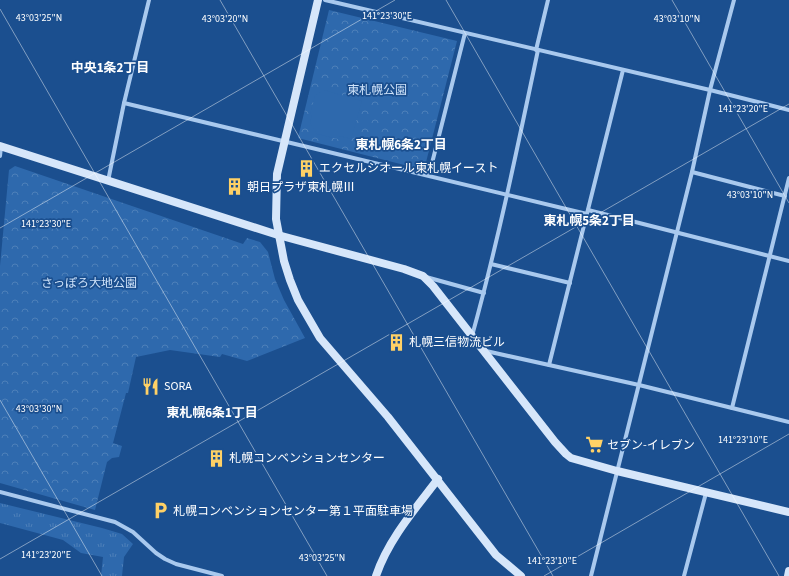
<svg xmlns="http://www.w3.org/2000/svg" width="789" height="576" viewBox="0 0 789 576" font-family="'Source Sans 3','Noto Sans JP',sans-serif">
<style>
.grass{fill:url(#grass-tufts)}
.park{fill:url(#park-crowns)}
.pitch{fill:#2e69ad}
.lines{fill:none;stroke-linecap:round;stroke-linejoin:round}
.street{stroke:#a9c9ee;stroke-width:4}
.secondary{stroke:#d6e6fa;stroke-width:8}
.ticks{fill:none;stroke:#fff;stroke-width:1;stroke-opacity:0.45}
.labels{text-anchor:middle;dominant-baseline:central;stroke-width:3.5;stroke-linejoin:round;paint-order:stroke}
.park-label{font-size:12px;fill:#cfe3fa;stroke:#1b4f8f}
.poi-label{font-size:12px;fill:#fff;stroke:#1b4f8f;text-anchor:start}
.neighbourhood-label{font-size:13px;font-weight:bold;fill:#fff;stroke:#1b4f8f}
.ticks-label{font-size:10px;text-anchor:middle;fill:#fff;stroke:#1b4f8f;stroke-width:3.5;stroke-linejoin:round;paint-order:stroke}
</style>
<defs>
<pattern id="grass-tufts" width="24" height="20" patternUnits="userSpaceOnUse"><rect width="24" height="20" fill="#2e69ad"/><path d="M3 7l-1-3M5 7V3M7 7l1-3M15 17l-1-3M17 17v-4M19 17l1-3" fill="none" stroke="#4d80b9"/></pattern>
<pattern id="park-crowns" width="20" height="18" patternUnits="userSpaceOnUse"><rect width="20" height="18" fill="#2e69ad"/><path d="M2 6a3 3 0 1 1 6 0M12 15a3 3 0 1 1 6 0" fill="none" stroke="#4d80b9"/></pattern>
</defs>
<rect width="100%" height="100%" fill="#1b4f8f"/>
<!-- grass -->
<polygon class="grass" points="0,503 102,528 122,534 133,544 124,557 122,576 101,576 103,557 81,553 63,540 0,523"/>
<!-- park -->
<g class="park">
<polygon points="329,10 457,41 424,170 298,138"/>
<polygon points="15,166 243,244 247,238 260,242 268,252 275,279 284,300 305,338 247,361 222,354 220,357 170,350 136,357 128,393 126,393 113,443 122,446 119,457 112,458 107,462 95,510 0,483 0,266 9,170"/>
</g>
<!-- pitch -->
<polygon class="pitch" points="324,90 362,101 351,139 340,136 338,139 317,134 310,123 312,115 310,114 315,96"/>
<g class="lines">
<!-- street -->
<g class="street">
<polyline points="325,0 710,90 789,110"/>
<polyline points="536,50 548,0"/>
<polyline points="124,103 587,214"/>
<polyline points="0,156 1,147"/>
<polyline points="692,172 785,196"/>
<polyline points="429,175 465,33"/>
<polyline points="108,181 124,103 149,0"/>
<polyline points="588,210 789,261"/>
<polyline points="491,264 570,283"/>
<polyline points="426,277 484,293"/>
<path d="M472 336C498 242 518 145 538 50"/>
<polyline points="486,351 639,385 789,422"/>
<polyline points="549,365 623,70"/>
<polyline points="732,408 789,178"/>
<polyline points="0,492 115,522 133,532 156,553 165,559 176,564 222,576"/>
<polyline points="591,576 692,172 710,90 734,0"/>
<polyline points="684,576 706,493"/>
</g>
<!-- secondary -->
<g class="secondary">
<polyline points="318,0 277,174 276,219 284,261 290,280 298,300 320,338 388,417 496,555 521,576"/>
<polyline points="0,146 278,235 404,269 423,276 433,286 555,442 566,454 571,458 617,471 789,512"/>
<path d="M376 576C388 540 415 509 438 479"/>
<polyline points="788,576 789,571"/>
</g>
</g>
<!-- ticks -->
<path class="ticks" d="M220 0 553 576M446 0 779 576M672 0 789 203M0 9 327 576M0 228 395 0M0 400 102 576M0 559 789 104M544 576 789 434"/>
<!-- icons -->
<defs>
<symbol id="building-bare" viewBox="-9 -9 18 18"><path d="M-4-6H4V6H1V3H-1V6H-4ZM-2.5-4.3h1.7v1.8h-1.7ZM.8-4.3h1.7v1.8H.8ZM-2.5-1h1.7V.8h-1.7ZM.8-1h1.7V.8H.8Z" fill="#ffd166" stroke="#1b4f8f" stroke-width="2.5" paint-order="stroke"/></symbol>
<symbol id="restaurant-bare" viewBox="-9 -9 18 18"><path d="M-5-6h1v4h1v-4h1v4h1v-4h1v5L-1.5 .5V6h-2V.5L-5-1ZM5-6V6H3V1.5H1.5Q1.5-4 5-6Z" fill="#ffd166" stroke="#1b4f8f" stroke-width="2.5" paint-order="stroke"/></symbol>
<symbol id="supermarket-bare" viewBox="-9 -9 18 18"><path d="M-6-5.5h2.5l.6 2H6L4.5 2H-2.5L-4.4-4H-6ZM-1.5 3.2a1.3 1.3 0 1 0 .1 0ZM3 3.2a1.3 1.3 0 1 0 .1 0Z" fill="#ffd166" stroke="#1b4f8f" stroke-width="2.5" paint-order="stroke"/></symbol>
<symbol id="parking-bare" viewBox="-9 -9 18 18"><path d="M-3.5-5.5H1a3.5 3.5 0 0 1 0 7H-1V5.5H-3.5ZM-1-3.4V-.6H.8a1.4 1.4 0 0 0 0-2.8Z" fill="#ffd166" stroke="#1b4f8f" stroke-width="2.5" paint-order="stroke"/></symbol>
</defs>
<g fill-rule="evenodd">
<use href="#building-bare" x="294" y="156" width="25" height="25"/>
<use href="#building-bare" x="222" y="174" width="25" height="25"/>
<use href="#building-bare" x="384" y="330" width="25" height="25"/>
<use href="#restaurant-bare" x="138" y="374" width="25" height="25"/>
<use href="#supermarket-bare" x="582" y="432" width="25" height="25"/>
<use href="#building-bare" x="204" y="446" width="25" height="25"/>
<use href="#parking-bare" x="148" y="498" width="25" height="25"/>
</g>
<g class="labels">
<!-- park labels -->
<g class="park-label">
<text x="377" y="90">東札幌公園</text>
<text x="89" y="283">さっぽろ大地公園</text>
</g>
<!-- poi labels -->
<g class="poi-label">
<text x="319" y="168">エクセルシオール東札幌イースト</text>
<text x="247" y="187">朝日プラザ東札幌Ⅲ</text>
<text x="409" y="342">札幌三信物流ビル</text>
<text x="164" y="386">SORA</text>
<text x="607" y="445">セブン-イレブン</text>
<text x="229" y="458">札幌コンベンションセンター</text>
<text x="173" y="511">札幌コンベンションセンター第１平面駐車場</text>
</g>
<!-- neighbourhood labels -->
<g class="neighbourhood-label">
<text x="110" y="68">中央1条2丁目</text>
<text x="401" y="145">東札幌6条2丁目</text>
<text x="589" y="221">東札幌5条2丁目</text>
<text x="212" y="413">東札幌6条1丁目</text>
</g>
</g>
<g class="ticks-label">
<text x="387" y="19">141°23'30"E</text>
<text x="39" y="21">43°03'25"N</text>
<text x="225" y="22">43°03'20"N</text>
<text x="677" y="22">43°03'10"N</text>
<text x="743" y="112">141°23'20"E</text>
<text x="750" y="198">43°03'10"N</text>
<text x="46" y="227">141°23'30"E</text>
<text x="39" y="412">43°03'30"N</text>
<text x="743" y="443">141°23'10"E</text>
<text x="46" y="558">141°23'20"E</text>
<text x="322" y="561">43°03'25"N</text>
<text x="552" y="564">141°23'10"E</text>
</g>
</svg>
